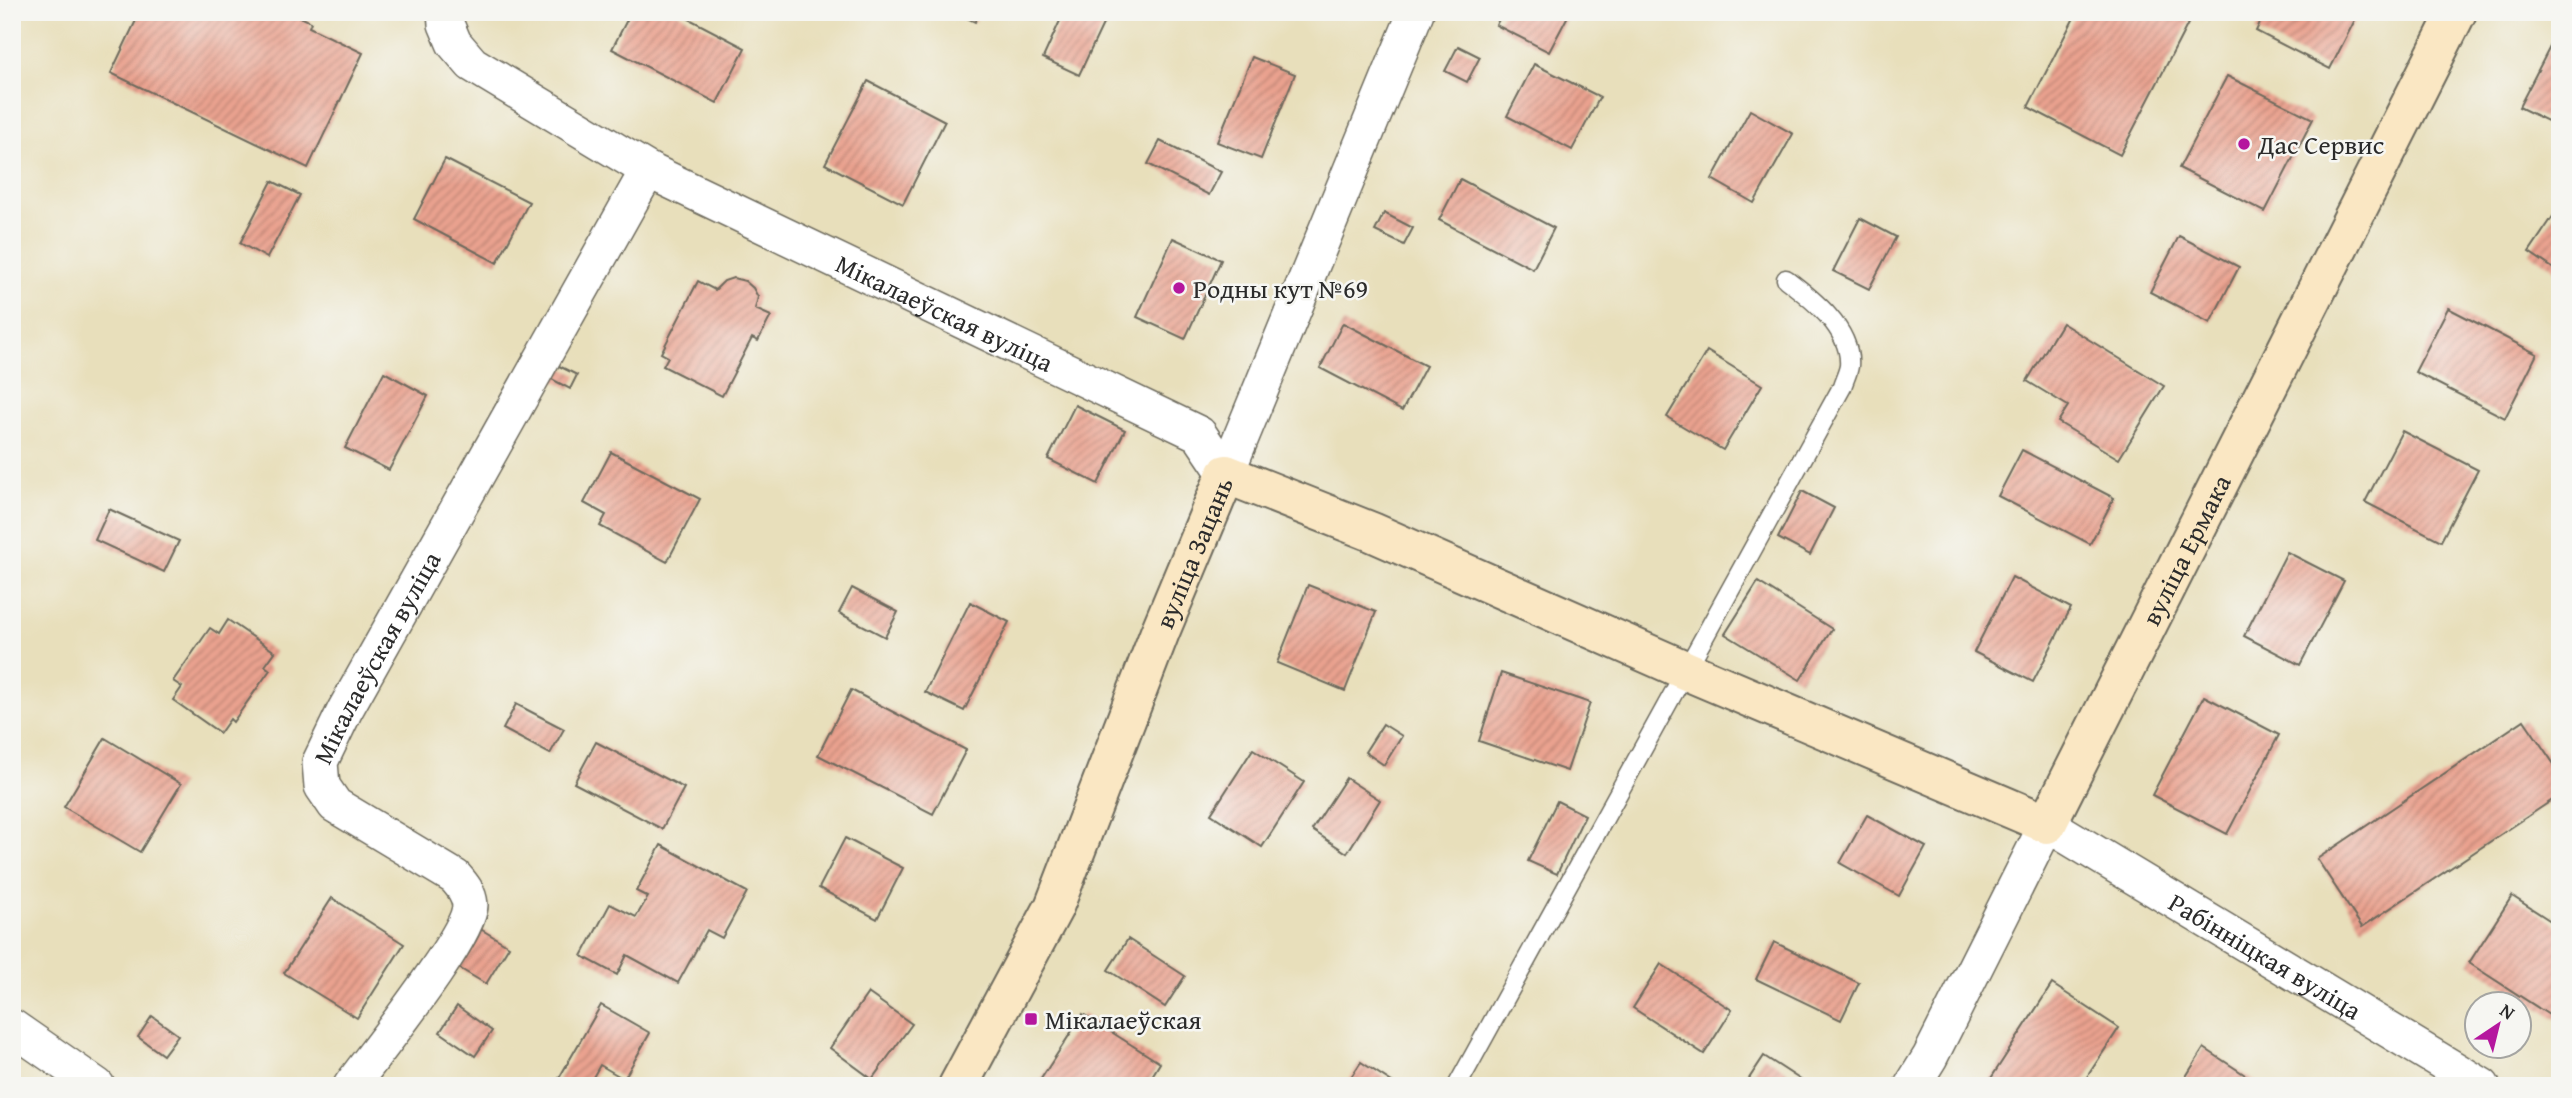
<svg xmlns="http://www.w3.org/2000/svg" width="2572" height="1098" viewBox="0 0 2572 1098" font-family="'Gentium Book Plus',serif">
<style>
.building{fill:url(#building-hatch)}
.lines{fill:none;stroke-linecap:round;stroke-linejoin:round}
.lane-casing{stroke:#6d6a5d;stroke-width:21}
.street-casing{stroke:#6d6a5d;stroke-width:38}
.secondary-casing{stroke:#6d6a5d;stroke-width:42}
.lane{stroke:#fff;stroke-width:18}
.street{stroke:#fff;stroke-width:35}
.secondary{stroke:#fae7c3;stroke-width:38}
.poi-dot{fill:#b5179e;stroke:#f6f6f2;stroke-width:2.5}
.labels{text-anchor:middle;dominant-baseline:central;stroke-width:5;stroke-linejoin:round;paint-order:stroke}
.poi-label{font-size:26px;fill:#2b2b2b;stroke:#f6f6f2;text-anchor:start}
.street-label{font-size:26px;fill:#2b2b2b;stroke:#f6f6f2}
</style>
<defs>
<pattern id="building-hatch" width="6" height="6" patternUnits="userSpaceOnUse" patternTransform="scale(1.75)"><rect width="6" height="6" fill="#eaa28f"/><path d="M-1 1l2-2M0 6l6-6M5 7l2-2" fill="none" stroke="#be8475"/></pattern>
</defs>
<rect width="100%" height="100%" fill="#f6f6f2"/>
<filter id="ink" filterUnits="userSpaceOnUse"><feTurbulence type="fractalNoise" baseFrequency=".0143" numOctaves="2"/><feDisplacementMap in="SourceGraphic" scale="14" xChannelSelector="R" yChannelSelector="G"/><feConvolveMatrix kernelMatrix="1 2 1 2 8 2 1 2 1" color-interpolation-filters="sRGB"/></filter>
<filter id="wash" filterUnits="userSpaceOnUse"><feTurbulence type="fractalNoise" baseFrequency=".00686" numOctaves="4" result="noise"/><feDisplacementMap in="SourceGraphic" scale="28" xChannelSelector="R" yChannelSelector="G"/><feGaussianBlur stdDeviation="1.57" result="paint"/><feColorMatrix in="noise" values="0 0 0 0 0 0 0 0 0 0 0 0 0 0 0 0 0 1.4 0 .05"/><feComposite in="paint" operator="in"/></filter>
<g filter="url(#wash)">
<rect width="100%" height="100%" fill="#e8dfbb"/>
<g id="blocks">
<!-- building -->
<g class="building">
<polygon points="140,12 290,12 311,22 309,27 363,53 308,168 111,73"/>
<polygon points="631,12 676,12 745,48 717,103 612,49"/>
<polygon points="955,12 980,12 975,22"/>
<polygon points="1064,12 1083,12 1104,22 1079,75 1043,58"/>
<polygon points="1503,12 1570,12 1549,52 1496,25"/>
<polygon points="2077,12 2194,12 2120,155 2028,107"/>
<polygon points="2265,12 2359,12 2330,69 2256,31"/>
<polygon points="2554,39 2560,42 2560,127 2519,107"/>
<polygon points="1458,46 1480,57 1467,82 1445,71"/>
<polygon points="1252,57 1295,74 1261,159 1217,142"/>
<polygon points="1534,64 1600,97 1572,150 1507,116"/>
<polygon points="2227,76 2313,119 2265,212 2179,168"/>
<polygon points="868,81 945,121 903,204 825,164"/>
<polygon points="1750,110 1793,134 1754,203 1712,179"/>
<polygon points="1160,141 1221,172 1209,195 1148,164"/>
<polygon points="445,159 529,202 497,263 414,219"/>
<polygon points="1460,179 1554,228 1533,269 1439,220"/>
<polygon points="272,181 300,195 267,258 240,243"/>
<polygon points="2560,206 2560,273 2529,252"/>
<polygon points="1384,213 1413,228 1404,245 1375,231"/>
<polygon points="1860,218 1896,237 1869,289 1833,271"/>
<polygon points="2179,236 2239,267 2210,323 2150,292"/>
<polygon points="1173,238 1221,260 1185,339 1137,317"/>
<polygon points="733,278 745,281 753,288 758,297 755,309 771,316 758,341 752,338 722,396 663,366 668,357 661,353 698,281 715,290 724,281"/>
<polygon points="2448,308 2537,354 2505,418 2415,372"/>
<polygon points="1343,323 1426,366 1402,411 1320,368"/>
<polygon points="2062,323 2164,386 2119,459 2058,422 2068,406 2027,381"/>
<polygon points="1707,351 1762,385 1723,450 1667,417"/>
<polygon points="555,364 577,375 570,389 548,377"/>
<polygon points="384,372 428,396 389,470 345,448"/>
<polygon points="1075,405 1125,430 1098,484 1048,459"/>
<polygon points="2402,431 2478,470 2441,541 2365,502"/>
<polygon points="2022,450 2114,498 2090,544 1998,496"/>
<polygon points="611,452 700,499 667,562 600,526 606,515 584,503"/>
<polygon points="1802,491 1834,508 1810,555 1778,538"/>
<polygon points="109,509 179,541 164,572 95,540"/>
<polygon points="2287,552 2344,581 2300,665 2244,636"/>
<polygon points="2012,577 2071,608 2033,682 1974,652"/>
<polygon points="1758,582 1832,629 1800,680 1725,634"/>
<polygon points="1308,585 1376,612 1345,691 1277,663"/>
<polygon points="852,588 898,612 885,637 839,613"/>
<polygon points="970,602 1009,622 964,711 925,692"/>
<polygon points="228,620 275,652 265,666 270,670 233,722 230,719 220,733 173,700 182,687 173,681 210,628 219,634"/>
<polygon points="1501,673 1590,703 1567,771 1479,741"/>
<polygon points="851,690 966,750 933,814 818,755"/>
<polygon points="2204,696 2279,735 2227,834 2152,795"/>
<polygon points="516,704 564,729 550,754 503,729"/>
<polygon points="2524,720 2560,773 2560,795 2362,927 2317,859"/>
<polygon points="1383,724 1402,736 1384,765 1365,752"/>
<polygon points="105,738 181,784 140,852 64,807"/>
<polygon points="596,742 684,788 662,829 574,783"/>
<polygon points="1253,749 1304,782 1262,847 1211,814"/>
<polygon points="1346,778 1380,800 1347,853 1312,830"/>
<polygon points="1557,801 1585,815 1557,874 1528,861"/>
<polygon points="1867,815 1926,847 1899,896 1840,863"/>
<polygon points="845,838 903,868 877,919 819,888"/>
<polygon points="661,845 747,892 722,938 707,930 678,983 627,955 617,975 582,956 610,904 636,917 648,897 636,891"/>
<polygon points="2512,896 2560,927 2560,1022 2469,963"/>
<polygon points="332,898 404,944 357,1018 284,973"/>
<polygon points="477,927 509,946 486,984 454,965"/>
<polygon points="1128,939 1185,976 1165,1007 1108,970"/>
<polygon points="1774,942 1859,983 1841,1020 1756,979"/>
<polygon points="1661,964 1732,1010 1704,1054 1633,1008"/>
<polygon points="2052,984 2119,1028 2081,1086 1986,1086"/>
<polygon points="868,993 912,1024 872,1079 830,1048"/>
<polygon points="601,1005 650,1033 624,1079 600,1065 588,1086 568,1086 558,1080"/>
<polygon points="457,1006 492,1031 475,1056 440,1032"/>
<polygon points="1083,1014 1160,1063 1146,1086 1045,1086 1039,1082"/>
<polygon points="152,1016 178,1035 163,1055 138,1037"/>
<polygon points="2204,1048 2262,1086 2180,1086"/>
<polygon points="1764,1056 1810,1086 1744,1086"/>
<polygon points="1361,1062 1398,1086 1345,1086"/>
</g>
</g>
</g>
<g filter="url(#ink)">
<use href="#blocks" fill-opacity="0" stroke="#6d6a5d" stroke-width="2"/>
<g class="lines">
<defs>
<path id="lane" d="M1457 1086 1842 387C1844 380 1848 373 1849 366 1852 329 1811 298 1786 279"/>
<g id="street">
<path id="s1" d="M445 12 446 24 454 43 472 64 648 170 1199 434 1226 474"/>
<polyline points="1226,474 1416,12"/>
<polyline points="12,1027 97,1086"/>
<path id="s2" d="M351 1086C374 1054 470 936 470 905 469 893 462 885 455 877L335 805 322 786 320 762 345 710 648 170"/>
<path id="s3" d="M1912 1086 1930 1057 2047 824 2482 1086"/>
</g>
<g id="secondary">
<path id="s4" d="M958 1086 1054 907 1160 632 1226 474 1372 532 1687 671 2047 824 2457 12"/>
</g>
</defs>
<!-- lane casing -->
<use href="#lane" class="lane-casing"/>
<!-- street casing -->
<use href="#street" class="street-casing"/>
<!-- secondary casing -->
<use href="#secondary" class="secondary-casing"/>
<!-- lane -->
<use href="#lane" class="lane"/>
<!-- street -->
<use href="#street" class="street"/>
<!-- secondary -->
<use href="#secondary" class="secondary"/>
</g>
</g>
<!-- markers -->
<g class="poi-dot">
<circle cx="2244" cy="144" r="7"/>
<circle cx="1179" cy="288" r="7"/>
<rect x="1024" y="1012" width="14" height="14" rx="3.5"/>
</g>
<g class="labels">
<!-- poi labels -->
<g class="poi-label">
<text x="2258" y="144">Дас Сервис</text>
<text x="1193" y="288">Родны кут №69</text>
<text x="1045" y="1019">Мікалаеўская</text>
</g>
<!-- street labels -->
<g class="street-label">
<text stroke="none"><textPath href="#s1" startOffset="595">Мікалаеўская вуліца</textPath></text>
<text stroke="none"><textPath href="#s4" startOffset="1869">вуліца Ермака</textPath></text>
<text stroke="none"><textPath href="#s4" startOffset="584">вуліца Зацань</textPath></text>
<text stroke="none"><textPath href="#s2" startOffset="556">Мікалаеўская вуліца</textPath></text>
<text stroke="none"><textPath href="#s3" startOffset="550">Рабінніцкая вуліца</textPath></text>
</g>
</g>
<!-- margin -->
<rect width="2572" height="1098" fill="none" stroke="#f6f6f2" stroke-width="42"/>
<!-- north arrow -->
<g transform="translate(2498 1025) rotate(35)"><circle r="33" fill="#f6f6f2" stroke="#a5a5a2" stroke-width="2"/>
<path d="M0-5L12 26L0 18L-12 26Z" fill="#b5179e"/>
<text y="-10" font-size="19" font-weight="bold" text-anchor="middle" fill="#2b2b2b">N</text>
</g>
</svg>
